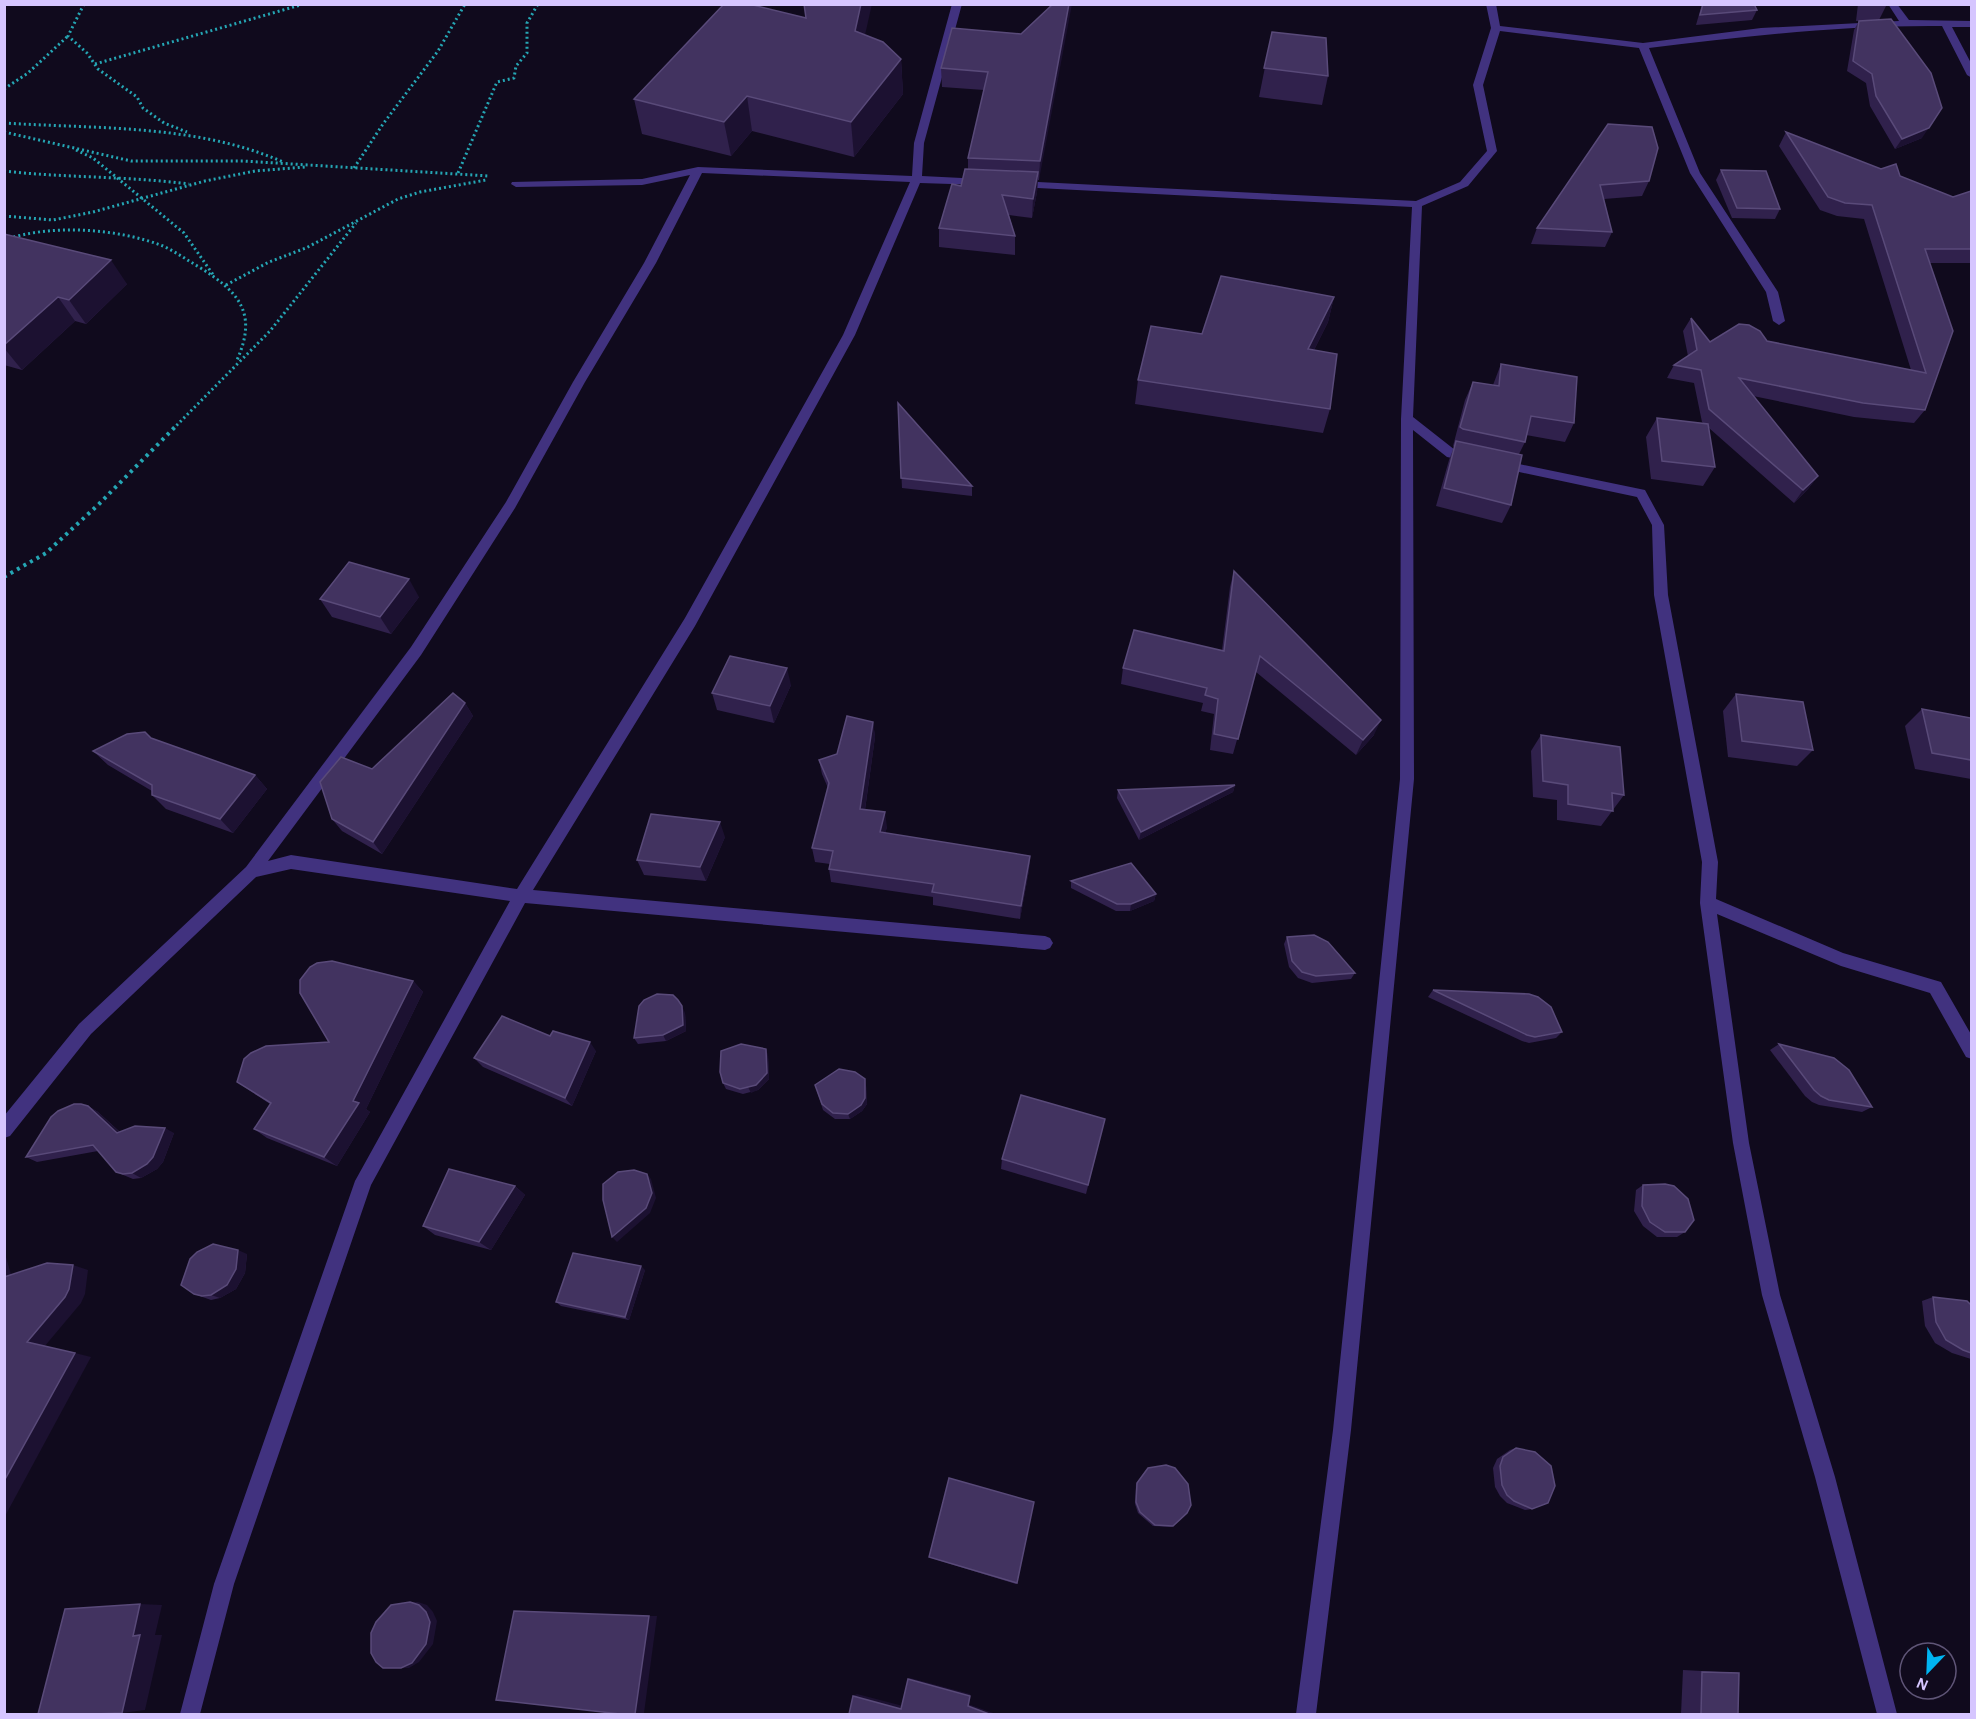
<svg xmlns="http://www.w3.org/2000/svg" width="1976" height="1719" viewBox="0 0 1976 1719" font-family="'Alegreya Sans',sans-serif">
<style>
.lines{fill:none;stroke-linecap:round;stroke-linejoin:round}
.path-far1{stroke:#25a6b4;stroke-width:3;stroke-dasharray:2 3;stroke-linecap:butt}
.path{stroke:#25a6b4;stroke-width:4;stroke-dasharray:3 4.5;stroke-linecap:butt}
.minor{fill:#41327f;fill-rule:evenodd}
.wall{fill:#30214c}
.shaded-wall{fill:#1c1131}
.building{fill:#423360;stroke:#594a79;stroke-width:1.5}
</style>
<rect width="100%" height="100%" fill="#100a1d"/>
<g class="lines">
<!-- path-far1 -->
<g class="path-far1">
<polyline points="84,4 68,36 87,53 98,69 137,97 143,108 164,123 187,132"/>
<polyline points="95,64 304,4"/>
<polyline points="4,89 28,73 68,36"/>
<path d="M4 123C97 129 197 124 283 162"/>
<polyline points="4,132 131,161 243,161 489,176"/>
<polyline points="76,150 93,158 184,233 214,276"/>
<polyline points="354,168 383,124 438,51 465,4"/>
<path d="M4 171C66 178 127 176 189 184"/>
<polyline points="458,173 497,82 514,78 516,66 527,53 527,23 538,4"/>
<polyline points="4,216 53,220 93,212 205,181 255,171 305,167"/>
<path d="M4 240C50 224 117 228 163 246 176 252 187 260 199 267 239 292 258 313 237 360"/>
<polyline points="226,285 269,262 306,248 398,199 420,192 486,180"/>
<polyline points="173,429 270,331 356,223"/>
</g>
<!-- path -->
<polyline class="path" points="4,577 46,553 99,504 175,427"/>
<!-- minor -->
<g class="minor">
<path d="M952 4H962L924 143 922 176 982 179 987 182 982 185 920 183 855 335 695 626 533 890 1045 936 1050 938 1053 943 1050 948 1045 950 525 903 371 1185 234 1584 200 1714H180L214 1584 355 1181 510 901 291 869 256 877 91 1034 10 1136 4 1138V1116L79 1024 246 867 411 647 506 502 573 382 644 263 690 175 642 185 516 187 511 184 512 182 642 179 698 167 912 176 914 143ZM702 173 910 182 843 335 685 618 517 889 291 855 268 861 421 655 515 508 585 382 656 263Z"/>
<path d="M1486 4H1496L1500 26 1643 43 1761 28 1899 21 1888 4H1897L1909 20 1972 21V27H1952L1972 65V78L1967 75 1942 26C1844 25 1746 36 1649 48L1700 173 1778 292 1785 321 1779 325 1773 321 1766 292 1690 173 1639 48 1500 31 1483 85 1497 151 1468 186 1422 206 1413 417 1455 450 1475 455 1477 458 1471 462 1447 457 1413 430 1414 779 1351 1430 1316 1714H1296L1333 1430 1400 779 1401 419 1412 207 1018 187 1013 184 1018 181 1416 201 1460 182 1487 151 1473 85 1491 28Z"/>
<polygon points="1500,460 1645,490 1664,525 1668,595 1718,862 1716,899 1843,953 1941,982 1972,1036 1972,1059 1966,1057 1930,993 1841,966 1717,914 1749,1143 1780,1295 1835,1477 1897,1714 1877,1714 1815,1477 1762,1295 1733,1143 1700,903 1702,862 1654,595 1652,525 1637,497 1496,467 1494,464"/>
</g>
</g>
<!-- wall -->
<g class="wall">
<polygon points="1053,4 1039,180 1038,180 1037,192 1032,218 1009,215 1015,236 1015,255 939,247 939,228 961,186 968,169 968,158 984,90 942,87 941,68 1021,34"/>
<polygon points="1702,4 1754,4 1757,10 1752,20 1696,25"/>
<polygon points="1858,4 1887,4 1879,20 1922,138 1895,149 1870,106 1866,83 1847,71 1854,30 1859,21 1856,21"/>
<polygon points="1272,32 1328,76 1322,105 1259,97"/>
<polygon points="865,35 901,59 903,94 854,157 752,131 731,156 642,134 634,99"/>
<polygon points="1608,124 1649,181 1642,196 1604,199 1612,232 1605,247 1531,244 1537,228"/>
<polygon points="1786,132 1953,197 1971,191 1971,263 1930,263 1925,410 1914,423 1854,417 1753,396 1818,476 1808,489 1794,503 1709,428 1715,467 1703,486 1651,479 1646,437 1657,418 1704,424 1702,422 1694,383 1667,378 1674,365 1688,356 1683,331 1691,318 1710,342 1767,341 1911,370 1864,219 1837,216 1820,210 1779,146"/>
<polygon points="1721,170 1780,209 1775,219 1732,218 1716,180"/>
<polygon points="4,234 127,284 86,324 75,321 22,370 4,365"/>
<polygon points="1334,297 1328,322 1314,350 1330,409 1323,433 1135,404 1138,380 1202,334"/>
<polygon points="1501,364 1574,423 1565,442 1526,435 1525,442 1519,454 1511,505 1502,523 1436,506 1449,460 1454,447 1453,446 1465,400 1473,382 1493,385"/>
<polygon points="898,403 972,486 972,496 902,488"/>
<polygon points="1234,571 1374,735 1356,755 1256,672 1233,754 1210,750 1214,714 1201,711 1203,703 1121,684 1123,668 1222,650 1230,587"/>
<polygon points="419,597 391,634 332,617 320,599"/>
<polygon points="791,685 774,723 717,710 712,693"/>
<polygon points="1736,694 1813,750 1797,766 1728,757 1723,711"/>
<polygon points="465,703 473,716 382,854 342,831 332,819 372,769"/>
<polygon points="1922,709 1971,718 1971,779 1915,769 1905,726"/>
<polygon points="873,722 875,737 865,810 887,827 885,833 1030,856 1029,870 1020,919 933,905 933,897 831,882 829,869 830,864 815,862 812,848 828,788 822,774 819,760 837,754"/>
<polygon points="1541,735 1624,795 1601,826 1557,820 1557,800 1533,797 1531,751"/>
<polygon points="151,738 255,775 267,789 233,833 166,809 152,795 152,791 108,765 93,751"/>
<polygon points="1235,785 1233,792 1139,840 1117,798 1118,790"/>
<polygon points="725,837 706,881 644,875 637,860"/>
<polygon points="1071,881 1156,894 1154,901 1130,911 1116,911 1071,888"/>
<polygon points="1287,937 1355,973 1351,979 1312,983 1298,978 1289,967 1284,944"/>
<polygon points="413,981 423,992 366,1109 370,1112 337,1166 267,1138 254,1129 270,1104 237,1082 329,1042"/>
<polygon points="1433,990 1562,1032 1556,1038 1529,1043 1522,1041 1428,997"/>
<polygon points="685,1013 686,1031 666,1041 638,1044 634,1038"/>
<polygon points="1779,1044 1872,1107 1862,1112 1819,1105 1812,1102 1805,1096 1770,1050"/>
<polygon points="596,1051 572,1106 483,1067 474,1058"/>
<polygon points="768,1055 769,1079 758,1090 743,1094 726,1089 723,1083"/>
<polygon points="815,1085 866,1085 867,1104 862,1111 850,1119 835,1119 823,1110"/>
<polygon points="88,1106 98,1112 120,1132 174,1133 163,1162 157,1169 141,1178 133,1179 116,1172 98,1151 37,1162 26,1157"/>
<polygon points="1105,1119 1086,1194 1001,1169 1002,1159"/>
<polygon points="1643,1185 1685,1232 1677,1237 1657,1237 1643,1226 1634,1211 1636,1190"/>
<polygon points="515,1186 525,1195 491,1250 435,1235 423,1226"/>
<polygon points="247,1254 245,1273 236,1289 220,1298 211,1300 194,1294"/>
<polygon points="645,1270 629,1320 561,1306 556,1302"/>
<polygon points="1933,1297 1971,1305 1971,1359 1952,1353 1935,1343 1925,1326 1922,1301"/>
<polygon points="1516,1448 1532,1509 1525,1510 1507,1503 1500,1496 1495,1487 1493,1468 1497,1459 1510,1450"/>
<polygon points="1148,1468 1173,1526 1171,1527 1153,1526 1138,1513 1135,1504 1136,1484"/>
<polygon points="929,1557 1017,1583 1016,1584 931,1558"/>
<polygon points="1683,1670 1739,1673 1738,1714 1681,1714"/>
</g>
<!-- shaded-wall -->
<g class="shaded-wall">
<polygon points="861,4 872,4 858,66 855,31"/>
<polygon points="1069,4 1072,4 1039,180 1040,161"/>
<polygon points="901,59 903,94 854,157 851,122"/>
<polygon points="747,96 752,131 731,156 724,122"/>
<polygon points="1942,108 1922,138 1895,149 1902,139"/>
<polygon points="1038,172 1037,192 1032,218 1033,199"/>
<polygon points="111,260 127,284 86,324 69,300"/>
<polygon points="58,297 75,321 22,370 4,348 4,345"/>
<polygon points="1334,297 1328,322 1302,374 1308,349"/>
<polygon points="1818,476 1808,489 1794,503 1803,490"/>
<polygon points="409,579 419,597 391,634 380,617"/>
<polygon points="787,668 791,685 774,723 770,706"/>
<polygon points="465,703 473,716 382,854 373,842"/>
<polygon points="1381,720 1374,735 1356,755 1363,740"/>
<polygon points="873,722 875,737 863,823 860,809"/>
<polygon points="255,775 267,789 233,833 220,819"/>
<polygon points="1235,785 1233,792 1139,840 1141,832"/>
<polygon points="885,812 887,827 882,846 880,832"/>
<polygon points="720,822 725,837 706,881 700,867"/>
<polygon points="1030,856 1029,870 1020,919 1021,906"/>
<polygon points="1156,894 1154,901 1130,911 1131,904"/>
<polygon points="413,981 423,992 366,1109 370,1112 337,1166 324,1157"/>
<polygon points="682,1006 685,1013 686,1031 666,1041 663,1035"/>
<polygon points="590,1042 596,1051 572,1106 565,1098"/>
<polygon points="766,1049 768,1055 769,1079 758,1090 751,1093 748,1087"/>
<polygon points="865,1079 866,1085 867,1104 862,1111 850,1119 848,1114"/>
<polygon points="88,1106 98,1112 126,1138 117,1133"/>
<polygon points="165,1128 174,1133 163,1162 157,1169 141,1178 132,1173"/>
<polygon points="647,1174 651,1179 656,1198 650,1213 617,1242 612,1237"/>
<polygon points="515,1186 525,1195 491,1250 479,1242"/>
<polygon points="4,1250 14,1285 4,1282"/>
<polygon points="238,1250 247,1254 245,1273 236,1289 220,1298 211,1295"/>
<polygon points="73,1265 88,1270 85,1294 81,1303 44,1347 27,1342"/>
<polygon points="641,1266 645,1270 629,1320 625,1317"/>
<polygon points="75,1353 91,1357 4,1518 4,1481"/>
<polygon points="410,1602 418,1602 427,1605 433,1612 437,1621 433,1644 419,1662 409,1668 401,1668"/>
<polygon points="140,1604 162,1605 155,1635 162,1635 145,1710 122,1713 133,1636"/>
<polygon points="649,1616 657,1616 644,1713 635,1714"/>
<polygon points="910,1678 970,1694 970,1696 908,1679"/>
<polygon points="857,1694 903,1706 901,1709 853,1696"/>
<polygon points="968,1704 996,1714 989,1714 968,1706"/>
</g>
<!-- building -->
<g class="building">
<polygon points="724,4 749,4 806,18 804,4 861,4 855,31 883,42 901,59 851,122 747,96 724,122 634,99"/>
<polygon points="1053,4 1069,4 1040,161 968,158 988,72 941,68 952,28 1021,34"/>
<polygon points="1703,4 1754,4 1757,10 1700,15"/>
<polygon points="1891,19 1931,73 1942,108 1929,128 1902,139 1876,96 1872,74 1853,61 1859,21"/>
<polygon points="1272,32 1326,38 1328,76 1264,68"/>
<polygon points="1608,124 1652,127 1658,148 1649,181 1600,185 1612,232 1537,228"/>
<polygon points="1786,132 1881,169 1896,164 1900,176 1953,197 1971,191 1971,249 1925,249 1953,331 1925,410 1863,403 1739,378 1818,476 1803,490 1709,409 1701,370 1674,365 1697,350 1691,318 1710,342 1739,324 1749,325 1760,331 1767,341 1926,373 1872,205 1845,203 1828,197"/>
<polygon points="965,169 1038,172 1033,199 1002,195 1015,236 939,228 952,184 961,186"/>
<polygon points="1721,170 1766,171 1780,209 1737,208"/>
<polygon points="4,234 111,260 69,300 58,297 4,345"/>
<polygon points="1221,276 1334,297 1308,349 1337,354 1330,409 1138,380 1151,326 1202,334"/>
<polygon points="1501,364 1577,377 1574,423 1531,416 1525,442 1463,429 1460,427 1473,382 1499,386"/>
<polygon points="898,403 972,486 901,478"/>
<polygon points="1657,418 1708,424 1715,467 1662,461"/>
<polygon points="1456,441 1522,455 1511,505 1444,488"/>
<polygon points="349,562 409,579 380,617 320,599"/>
<polygon points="1234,571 1381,720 1363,740 1260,656 1238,739 1214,734 1218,699 1205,695 1207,688 1123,668 1134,630 1224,651"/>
<polygon points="730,656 787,668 770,706 712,693"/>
<polygon points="453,693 465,703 373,842 332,819 320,782 341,757 372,769"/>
<polygon points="1736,694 1803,702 1813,750 1742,741"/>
<polygon points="1922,709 1971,718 1971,760 1932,753"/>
<polygon points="847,716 873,722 860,809 885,812 880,832 1030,856 1021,906 932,892 934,884 829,869 833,851 812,848 829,783 819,760 837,754"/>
<polygon points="145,732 151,738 255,775 220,819 152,795 152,785 93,751 127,734"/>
<polygon points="1541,735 1620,747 1624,795 1612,793 1613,811 1568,804 1568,785 1543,781"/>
<polygon points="1235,785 1141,832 1118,790"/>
<polygon points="651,814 720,822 700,867 637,860"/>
<polygon points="1131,863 1156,894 1131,904 1117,904 1071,881"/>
<polygon points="1314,935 1328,942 1355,973 1316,976 1302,972 1292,961 1287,937"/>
<polygon points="332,961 413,981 353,1101 359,1103 324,1157 254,1129 271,1103 237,1082 244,1059 251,1053 266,1046 329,1042 300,993 300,980 310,967 317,963"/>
<polygon points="1433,990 1529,994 1538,997 1551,1007 1562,1032 1535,1037 1527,1035"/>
<polygon points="657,994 673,995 678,1000 682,1006 683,1025 663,1035 634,1038 639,1006 644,1000"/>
<polygon points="502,1016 550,1036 553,1031 590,1042 565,1098 474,1058"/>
<polygon points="741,1044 766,1049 767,1073 756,1085 740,1089 723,1083 720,1072 721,1051"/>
<polygon points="1779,1044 1834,1058 1849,1070 1872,1107 1829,1100 1821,1096 1814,1090"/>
<polygon points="839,1069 855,1072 865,1079 865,1098 861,1105 848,1114 833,1113 822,1104 815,1085"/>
<polygon points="1021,1095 1105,1119 1088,1185 1002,1159"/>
<polygon points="74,1104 81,1104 88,1106 117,1133 135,1126 165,1128 153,1157 147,1164 132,1173 123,1174 116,1172 93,1145 26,1157 51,1117 58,1111"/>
<polygon points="449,1169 515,1186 479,1242 423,1226"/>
<polygon points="634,1170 647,1174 652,1193 646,1208 612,1237 603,1200 603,1184 618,1172"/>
<polygon points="1665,1184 1674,1186 1688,1199 1694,1220 1685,1232 1665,1232 1650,1222 1642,1206 1643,1185"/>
<polygon points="213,1244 238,1250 236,1269 227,1285 211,1295 202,1296 194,1294 181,1285 190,1259 197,1252"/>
<polygon points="573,1253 641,1266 625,1317 556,1302"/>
<polygon points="47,1263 73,1265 69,1289 65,1297 27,1342 75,1353 4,1481 4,1277"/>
<polygon points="1933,1297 1967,1301 1971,1305 1971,1353 1963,1350 1946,1340 1936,1322"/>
<polygon points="1516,1448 1535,1452 1551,1466 1555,1486 1548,1503 1532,1509 1514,1501 1507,1495 1502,1485 1500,1466 1503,1457"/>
<polygon points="1166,1465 1175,1468 1188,1484 1191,1505 1187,1513 1173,1526 1155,1525 1140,1512 1136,1502 1137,1483 1148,1468"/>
<polygon points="949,1478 1034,1502 1017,1583 929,1557"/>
<polygon points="410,1602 419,1605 426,1612 430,1622 426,1644 412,1663 401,1668 383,1668 376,1662 371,1653 371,1633 376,1622 391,1605"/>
<polygon points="140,1604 133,1636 140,1635 122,1713 94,1714 38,1714 65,1609"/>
<polygon points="514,1611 649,1616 635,1714 620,1714 496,1700"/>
<polygon points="1702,1672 1739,1673 1738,1714 1701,1714"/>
<polygon points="908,1679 970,1696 968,1706 989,1714 849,1714 853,1696 901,1709"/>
</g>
<!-- border -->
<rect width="1976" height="1719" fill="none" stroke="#d6c6ff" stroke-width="12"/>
<!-- north arrow -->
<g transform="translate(1928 1671) rotate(203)"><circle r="28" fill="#100a1d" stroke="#5f5577" stroke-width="1.5"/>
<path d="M0-4.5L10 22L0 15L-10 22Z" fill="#00b4f1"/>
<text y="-9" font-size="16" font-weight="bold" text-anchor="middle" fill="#d6c6ff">N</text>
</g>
</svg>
